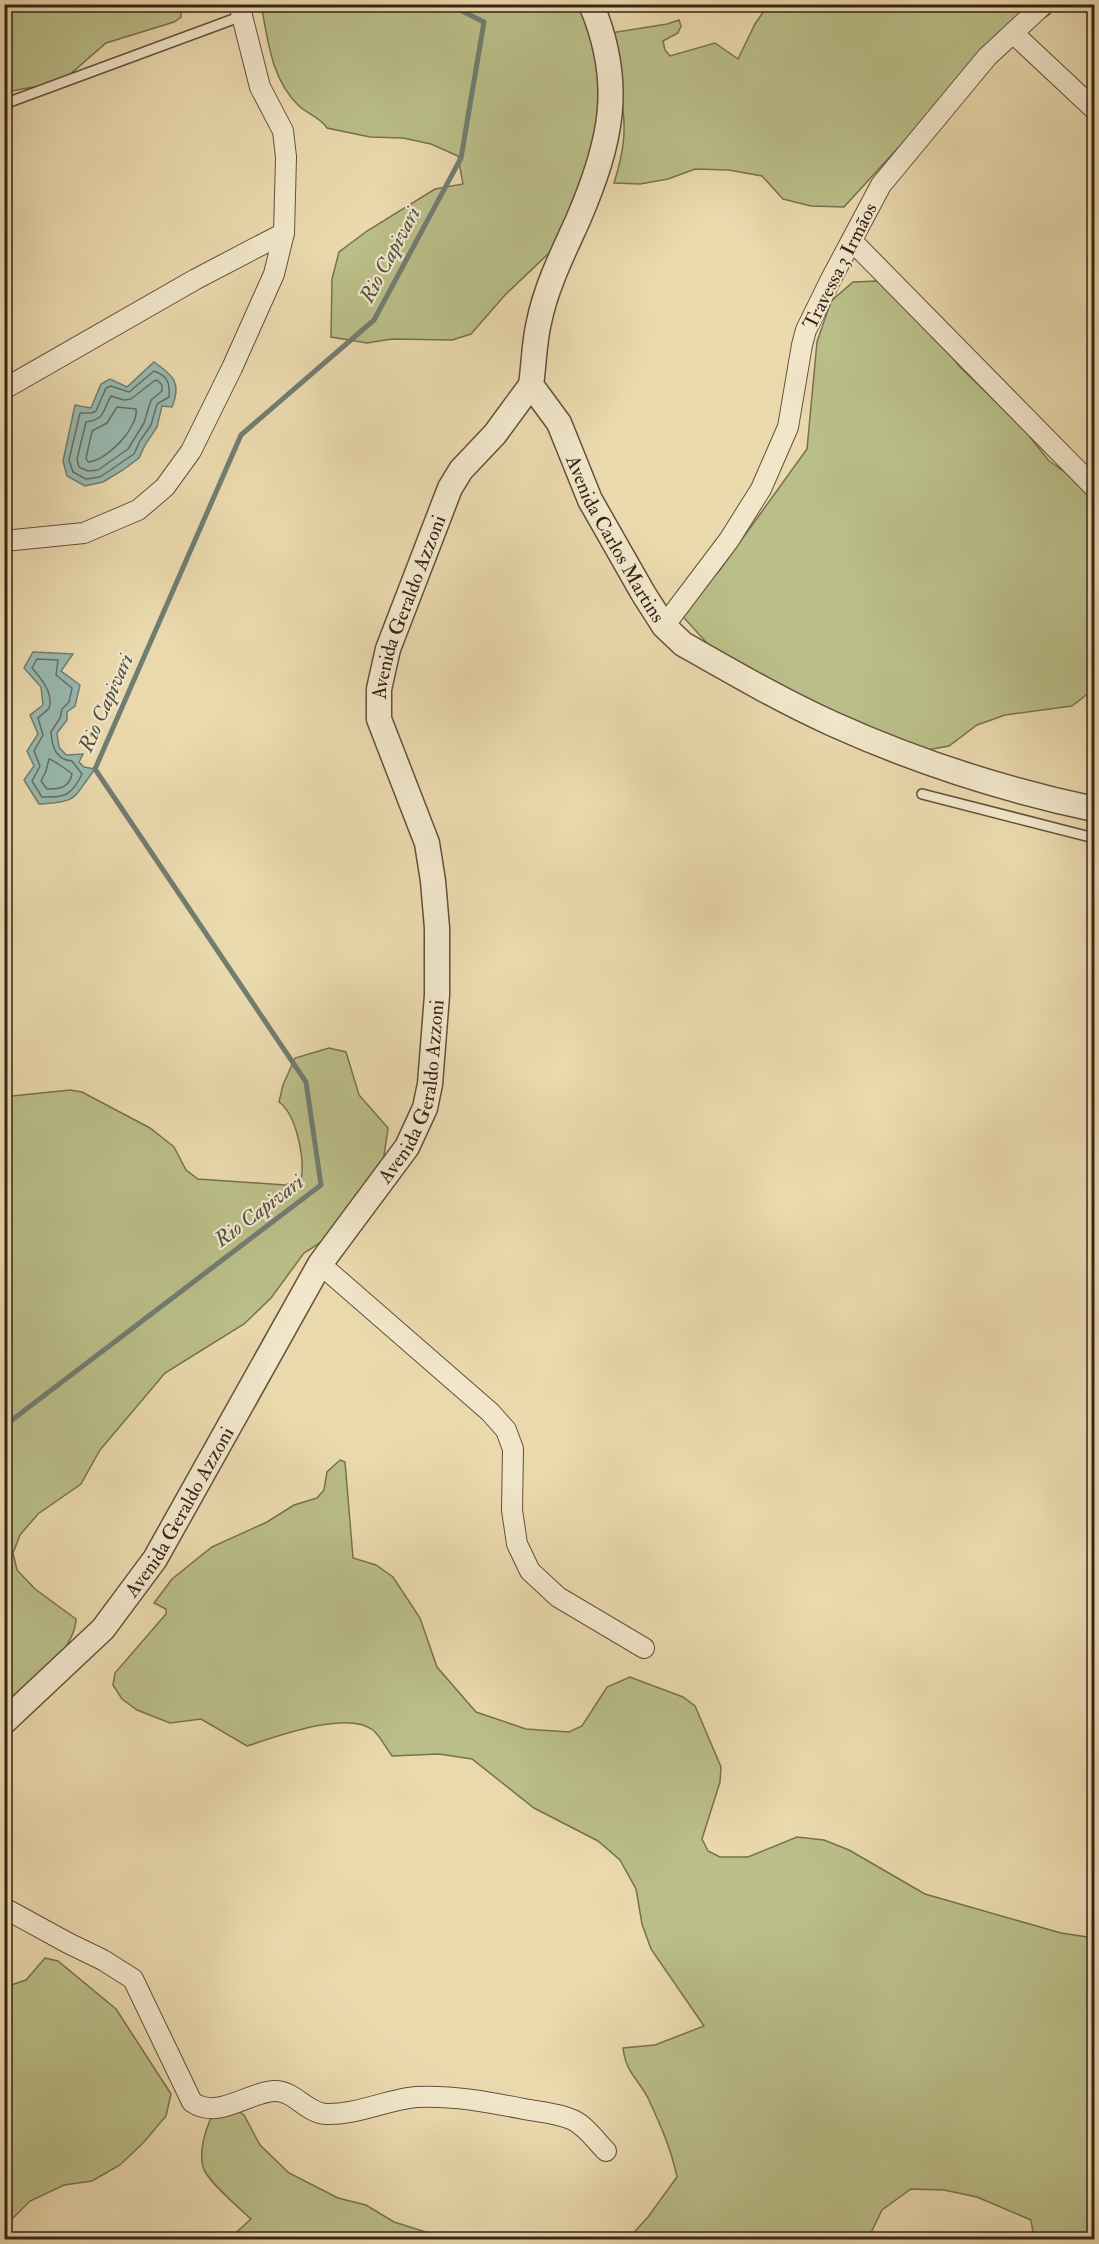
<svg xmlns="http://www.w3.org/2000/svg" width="1099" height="2244" viewBox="0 0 1099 2244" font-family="'IM FELL Double Pica',serif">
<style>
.green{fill:#babe88;stroke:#787050;stroke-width:1.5}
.water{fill:#98b9af;stroke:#717d72;stroke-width:1.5}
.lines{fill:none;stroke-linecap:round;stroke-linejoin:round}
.shore{stroke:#676e63;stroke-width:1.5}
.stream{stroke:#717d72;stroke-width:5}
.service-casing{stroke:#63503c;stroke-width:12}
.minor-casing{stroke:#63503c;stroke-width:22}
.tertiary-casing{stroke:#63503c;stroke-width:27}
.service{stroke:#f1e6ca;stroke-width:9}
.minor{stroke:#f1e6ca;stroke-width:20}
.tertiary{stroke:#f1e6ca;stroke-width:24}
.labels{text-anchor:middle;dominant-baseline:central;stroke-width:4.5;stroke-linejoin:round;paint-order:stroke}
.street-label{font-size:20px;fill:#362317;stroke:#f1e6ca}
.water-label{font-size:21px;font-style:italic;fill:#535045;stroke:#f1e6ca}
</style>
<rect width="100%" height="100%" fill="#ead9ad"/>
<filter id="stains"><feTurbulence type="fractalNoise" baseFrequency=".00333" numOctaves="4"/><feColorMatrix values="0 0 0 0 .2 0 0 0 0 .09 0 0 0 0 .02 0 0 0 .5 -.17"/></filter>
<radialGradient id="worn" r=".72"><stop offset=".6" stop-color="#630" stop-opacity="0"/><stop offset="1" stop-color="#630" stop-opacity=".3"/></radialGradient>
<!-- green -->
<g class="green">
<path d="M1049 4 1050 14 1015 35 918 126 844 207 811 206 783 199 762 176 729 170 695 169 668 179 640 184 614 183C625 149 627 125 620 90L587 217 505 295 471 334 452 340 392 339 367 343 331 337 332 279 339 252 367 231 435 189 463 184 458 156 431 144 403 138 370 137 327 128C320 117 307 114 298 105 271 79 268 39 261 5H585L611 33 667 24 679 20 681 26 678 33 663 41 665 50 670 56 715 43 738 59 755 24 768 5Z"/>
<polygon points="4,5 175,5 181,9 181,17 174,22 106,43 61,82 6,92 4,89"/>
<polygon points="878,281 911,304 959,366 1022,427 1049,461 1094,492 1094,689 1072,706 1005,715 977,725 949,746 921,751 883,750 715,652 676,609 691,600 719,571 807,449 817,342 831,301 853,282"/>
<path d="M329 1048 346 1052 359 1095 388 1128 383 1162 340 1230 304 1253 271 1298 244 1324 165 1373 100 1450 81 1484 38 1514 20 1535 13 1553 17 1570 35 1589 76 1619C75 1652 27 1687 5 1710V1095L12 1096 70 1090 82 1092 150 1128 174 1147 186 1170 198 1179 285 1185 301 1180C305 1160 297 1115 279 1102L283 1085 295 1058Z"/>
<path d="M340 1460 345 1462 353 1558 376 1565 393 1577 420 1618 437 1667 476 1712 526 1729 569 1732 582 1726 607 1687 630 1677 683 1697 695 1706 721 1767 720 1782 702 1839 708 1851 720 1857H748L797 1837 824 1840 849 1850 925 1894 1061 1933 1094 1938V2239H1034L1031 2220 977 2197 944 2190 911 2189 882 2210 868 2239H628L648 2217 677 2177C671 2148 660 2124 648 2098 637 2077 626 2073 623 2048L655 2045 704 2026 651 1949 642 1924 636 1889 620 1860 598 1841 534 1808 472 1759 439 1754 392 1756C386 1748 380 1736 373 1730 346 1710 276 1737 247 1746L201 1719 170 1723 137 1710 122 1699 113 1685 115 1673 166 1614V1609L154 1603 172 1579 212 1547 267 1522 294 1505 317 1498 324 1490 327 1472Z"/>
<polygon points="45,1958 58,1961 116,2009 171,2094 166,2116 143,2143 120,2165 92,2181 64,2185 30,2201 5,2226 5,1987 26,1980"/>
<path d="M223 2101 244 2115 260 2145 289 2173 338 2198 366 2205 394 2222 448 2239H229L251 2219C239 2208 207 2181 203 2167 198 2147 209 2114 223 2101Z"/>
</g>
<!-- water -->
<g class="water">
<path d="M154 362C173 375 182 383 172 407L162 406 157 427 145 445 139 458 123 470 103 482 85 486 67 476 63 461 75 405 91 408 101 384 110 379 127 387Z"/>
<path d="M33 652 73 654 61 671 80 685 75 706 67 712V720L57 733 59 747 66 755 83 754 79 762 84 767 95 769C72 799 79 802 39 804L24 780 34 766 27 751 38 734 30 715 43 705 41 687 24 668Z"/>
</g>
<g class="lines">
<!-- shore -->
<g class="shore">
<path d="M154 371C168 376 170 383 169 397L157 404 151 425 140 441 134 454 100 477 86 479 73 472 69 460 80 413H91L96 411 106 388 111 386 129 392Z"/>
<path d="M157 380 162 385V391L151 400 144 423 128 449 98 470 88 471 79 467 77 459 86 422C106 419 102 411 111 396L124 400 131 399 154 381Z"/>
<path d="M117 407 136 409C139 427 107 461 88 462L86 458 92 431 107 423Z"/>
<path d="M37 659 58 660 56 675 72 688 69 702 62 709 60 718 51 732C52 747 56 760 72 761L82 774C72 795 65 798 42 797L32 781 40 766 34 751 43 735 38 718C41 715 47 711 49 708 54 693 40 677 32 668Z"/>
<path d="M49 759C53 760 69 771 72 774 69 788 60 789 47 789L41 781 46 771Z"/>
</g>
<!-- stream -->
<polyline class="stream" points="4,1426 321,1185 306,1082 95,769 241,435 374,320 461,158 484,22 448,4"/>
<defs>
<g id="service">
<polyline points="4,104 242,16"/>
<polyline points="922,794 1094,838"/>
</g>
<g id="minor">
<polyline points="1013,33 1094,109"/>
<polyline points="852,241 1094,487"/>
<polyline points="4,389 196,279 284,233"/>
<polyline points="4,541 84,533 138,510 165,487 191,451 232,368 274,274 284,233 286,157 283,131 260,87 239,4"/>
<polyline points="664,626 729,540 761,489 788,427 802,345 806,330 831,279 881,185 987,57 1044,4"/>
<polyline points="320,1264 490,1412 506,1430 513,1449 512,1510 517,1544 530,1571 558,1597 644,1648"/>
<path d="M4 1908 68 1943 103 1960 133 1979 192 2102C218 2120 246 2093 274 2091 294 2090 306 2113 326 2114 356 2115 386 2100 416 2097 452 2095 488 2102 524 2109 540 2112 558 2113 573 2120 586 2126 596 2141 606 2151"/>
</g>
<g id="tertiary">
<path id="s1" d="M591 4C625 84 611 143 578 220 563 253 546 287 539 322 534 342 534 365 531 385L559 423 590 500 643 593 664 626 683 644C732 672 782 701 833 724 917 762 1005 790 1094 809"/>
<path id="s2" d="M4 1722 103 1629 155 1559 320 1264 407 1147 425 1108 430 1084 437 995V928L433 881 427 843 379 719V689L388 649 450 488 461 470 495 434 531 385"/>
</g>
</defs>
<!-- service casing -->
<use href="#service" class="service-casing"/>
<!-- minor casing -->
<use href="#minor" class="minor-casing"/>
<!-- tertiary casing -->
<use href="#tertiary" class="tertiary-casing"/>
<!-- service -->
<use href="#service" class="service"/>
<!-- minor -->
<use href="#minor" class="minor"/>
<!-- tertiary -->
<use href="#tertiary" class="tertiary"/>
</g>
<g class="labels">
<!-- street labels -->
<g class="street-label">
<text transform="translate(840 266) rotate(-63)">Travessa 3 Irmãos</text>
<text stroke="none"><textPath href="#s1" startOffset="573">Avenida Carlos Martins</textPath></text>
<text stroke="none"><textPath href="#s2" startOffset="1266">Avenida Geraldo Azzoni</textPath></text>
<text stroke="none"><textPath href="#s2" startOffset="762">Avenida Geraldo Azzoni</textPath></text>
<text stroke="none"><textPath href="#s2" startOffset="276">Avenida Geraldo Azzoni</textPath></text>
</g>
<!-- water labels -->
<g class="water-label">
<text transform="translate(390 255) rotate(-62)">Rio Capivari</text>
<text transform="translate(106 703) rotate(-66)">Rio Capivari</text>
<text transform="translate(259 1211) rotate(-37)">Rio Capivari</text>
</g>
</g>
<!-- margin -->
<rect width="1099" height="2244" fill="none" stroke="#ead9ad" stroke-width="24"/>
<rect x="6" y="6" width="1087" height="2232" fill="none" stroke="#362317" stroke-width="3"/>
<rect x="12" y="12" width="1075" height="2220" fill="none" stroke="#362317" stroke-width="1.5"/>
<rect width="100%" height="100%" filter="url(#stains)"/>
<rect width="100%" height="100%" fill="url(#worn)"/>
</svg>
